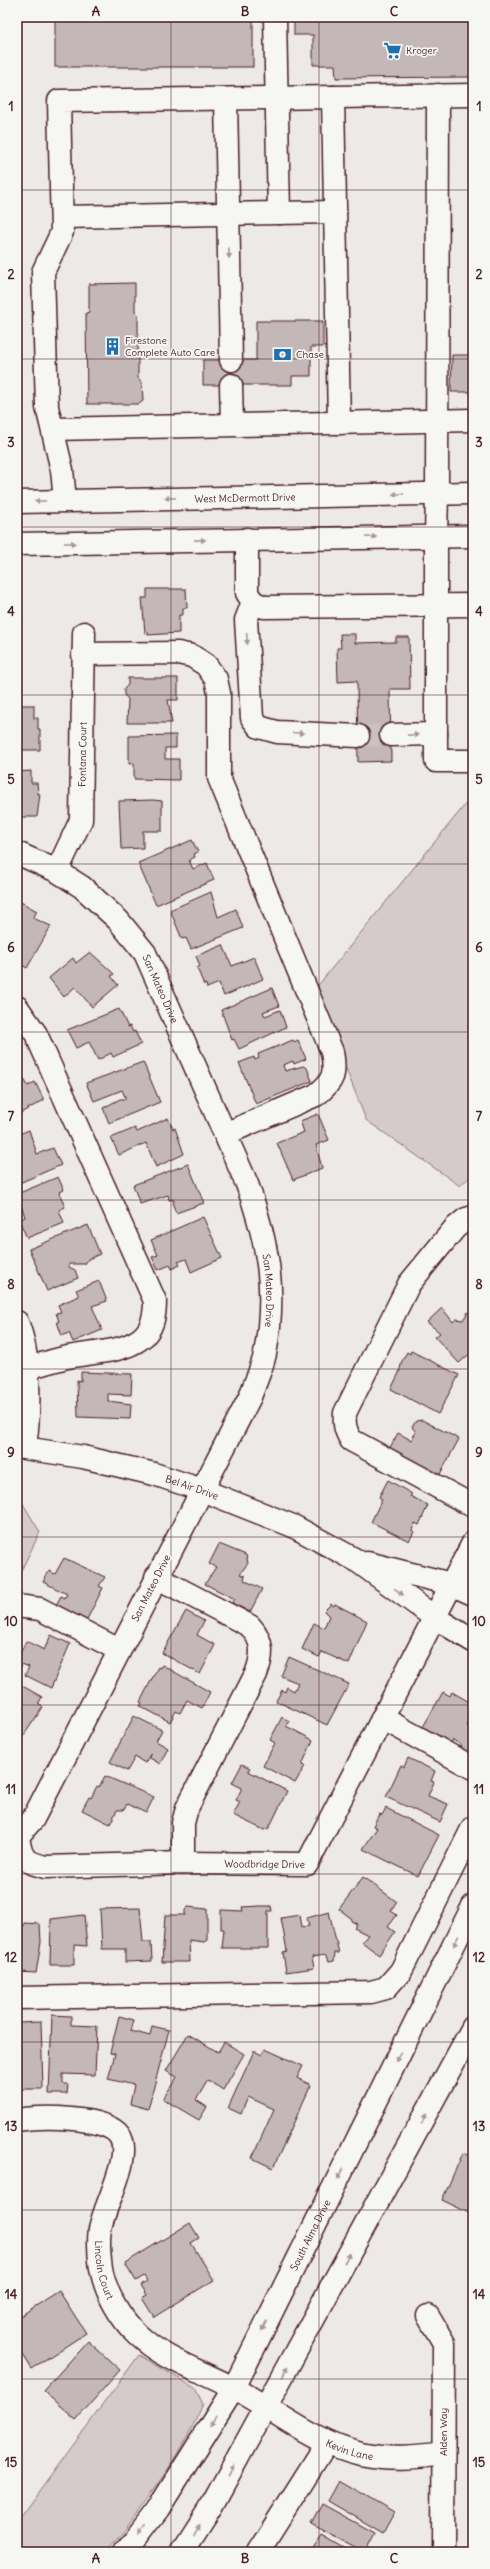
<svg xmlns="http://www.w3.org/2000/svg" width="490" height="2569" viewBox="0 0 490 2569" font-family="Delius,sans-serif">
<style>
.green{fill:#d4cbca;stroke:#8f757a}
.building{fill:#c4b7b7;stroke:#4a1f2b}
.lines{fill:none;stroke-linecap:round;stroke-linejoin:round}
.minor-tunnel{stroke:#ccc1c1;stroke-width:22;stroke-dasharray:22 11;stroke-linecap:butt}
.minor-casing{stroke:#4a1f2b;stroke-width:25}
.major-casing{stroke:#4a1f2b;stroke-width:25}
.minor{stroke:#f6f6f2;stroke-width:22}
.major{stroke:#f6f6f2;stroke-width:22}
.oneway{fill:#a99598}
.grid{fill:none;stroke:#4a1f2b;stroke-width:1;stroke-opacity:0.55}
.labels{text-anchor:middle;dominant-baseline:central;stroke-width:3.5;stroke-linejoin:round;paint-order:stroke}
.poi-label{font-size:10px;fill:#4a1f2b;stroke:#f6f6f2;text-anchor:start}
.street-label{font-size:10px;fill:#4a1f2b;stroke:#f6f6f2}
.neatline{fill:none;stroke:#4a1f2b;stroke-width:1.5}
.grid-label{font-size:13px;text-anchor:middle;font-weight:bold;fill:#4a1f2b}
</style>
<rect width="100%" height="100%" fill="#ece9e6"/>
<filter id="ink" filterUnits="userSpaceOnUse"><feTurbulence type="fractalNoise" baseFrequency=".025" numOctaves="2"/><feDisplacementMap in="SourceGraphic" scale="8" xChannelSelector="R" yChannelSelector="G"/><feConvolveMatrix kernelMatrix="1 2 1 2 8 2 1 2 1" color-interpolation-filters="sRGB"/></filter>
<g filter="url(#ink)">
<!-- green -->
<g class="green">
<polygon points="473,795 473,1174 460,1186 366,1120 315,989"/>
<polygon points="17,1494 40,1532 17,1579"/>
<path d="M139 2355 195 2388 203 2404C182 2454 141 2509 107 2552H17V2522Z"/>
</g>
<!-- building -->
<g class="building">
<rect x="55" y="17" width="198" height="50"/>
<polygon points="294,17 473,17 473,77 336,78 335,65 313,65 313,35 294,35"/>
<polygon points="135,283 135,311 138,314 138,378 142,382 143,401 139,404 87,404 86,313 89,312 89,284"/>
<polygon points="256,321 323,321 323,347 311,347 311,376 292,376 292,385 203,385 203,360 256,360"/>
<polygon points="452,355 473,355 473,392 451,392"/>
<polygon points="17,589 19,600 21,600 22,621 17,622"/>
<polygon points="147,589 186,589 187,608 183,608 183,615 179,615 179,633 148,635 148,632 145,633 142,598 147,598"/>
<polygon points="340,634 355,634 355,643 396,642 396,637 409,637 410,689 390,689 391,761 358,762 357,681 338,682 337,648 341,648"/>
<polygon points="17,652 21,654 21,694 17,694"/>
<polygon points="128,678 178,678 178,700 168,700 172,723 127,723 128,699 124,695 124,689 128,685"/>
<polygon points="17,705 34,705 34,718 38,718 38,729 40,729 40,750 17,750"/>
<polygon points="176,735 176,748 165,748 165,759 179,759 179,780 134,779 134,763 129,764 129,736"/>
<polygon points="31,771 31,783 37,783 38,794 40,794 37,817 17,817 17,772"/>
<polygon points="153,800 162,801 162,831 143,831 143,848 121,849 119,801"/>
<polygon points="192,840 198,852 194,854 195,857 189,860 193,869 207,863 214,880 156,905 138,863"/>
<polygon points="211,892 218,917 236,909 243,928 191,949 186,938 182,939 170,910"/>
<polygon points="17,900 37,911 33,918 51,926 27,968 17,962"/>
<polygon points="223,945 232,966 254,957 263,979 224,996 219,983 207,988 206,984 204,985 197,968 200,966 196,956"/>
<polygon points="90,952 114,974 111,976 118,985 92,1007 75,987 64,997 49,978 73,958 76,963"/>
<polygon points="272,988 279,1006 263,1012 265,1016 280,1010 286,1027 239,1049 234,1039 232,1040 221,1010"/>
<polygon points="119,1009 128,1027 130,1026 133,1032 135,1031 141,1044 113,1057 111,1053 98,1060 89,1042 76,1048 67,1030"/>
<polygon points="293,1040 294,1042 298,1040 306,1059 294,1064 293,1061 283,1065 285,1071 303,1066 307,1068 312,1081 256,1104 239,1063 254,1057 255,1060 259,1058 258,1054"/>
<polygon points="143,1062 160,1102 109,1123 103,1108 120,1099 126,1099 122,1090 94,1101 86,1083"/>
<polygon points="17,1075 24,1079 28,1086 35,1082 44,1100 17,1115"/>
<polygon points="318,1114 329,1140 316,1145 322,1168 293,1180 277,1143 304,1132 300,1121"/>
<polygon points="168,1118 173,1129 175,1128 184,1154 156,1167 146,1143 119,1155 111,1138 135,1128 137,1132"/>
<polygon points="29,1130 37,1154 53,1148 61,1165 17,1184 17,1135"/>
<polygon points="188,1164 204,1203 176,1213 173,1205 174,1200 169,1200 168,1195 140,1204 133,1185"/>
<polygon points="58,1177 64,1190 59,1192 65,1207 59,1210 64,1223 27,1238 19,1220 25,1217 22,1208 17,1208 17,1194"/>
<polygon points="203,1217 222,1258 191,1272 186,1259 178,1262 180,1265 172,1269 170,1265 158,1270 152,1257 158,1255 151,1240"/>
<polygon points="88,1225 100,1254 88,1259 85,1264 69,1264 69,1267 75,1270 78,1278 47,1291 29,1249"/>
<polygon points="99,1281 107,1301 92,1306 102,1330 73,1342 69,1333 62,1336 57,1322 59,1321 56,1313 61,1312 58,1305 79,1296 76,1290"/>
<polygon points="442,1308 453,1322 456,1319 463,1320 468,1312 473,1313 473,1351 459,1363 435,1337 440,1333 427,1322"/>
<polygon points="411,1351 459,1375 438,1414 391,1389 399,1373 402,1361 407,1352 410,1354"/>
<polygon points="81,1372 132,1374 131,1395 108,1394 108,1401 131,1404 130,1419 78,1417 77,1380 81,1381"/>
<polygon points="422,1420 459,1439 439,1476 388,1451 398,1433 411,1440 416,1432 412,1427 416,1421"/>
<polygon points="388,1480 412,1494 410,1496 428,1505 419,1525 415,1523 412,1530 414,1532 409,1541 371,1522 382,1499 379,1497"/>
<polygon points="219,1544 246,1555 248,1563 240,1574 245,1576 244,1580 262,1589 250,1612 232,1603 235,1599 205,1584 216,1567 209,1564"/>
<polygon points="64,1558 105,1577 99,1586 103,1588 85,1623 55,1607 61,1596 65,1598 67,1594 43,1582 49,1571 55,1574"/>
<polygon points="331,1604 334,1606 335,1604 367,1621 349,1664 322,1652 319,1657 302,1649 314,1623 324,1628 329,1616 324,1611"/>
<polygon points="186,1611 204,1621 197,1635 215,1645 200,1674 162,1653"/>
<polygon points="51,1635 70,1644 51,1688 25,1675 29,1667 22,1664 20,1668 17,1666 17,1660 26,1641 44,1650"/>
<polygon points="289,1657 349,1684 327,1725 276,1701 282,1690 285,1692 287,1687 294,1691 298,1683 281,1676"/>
<polygon points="162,1665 210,1692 202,1708 187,1700 180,1713 176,1711 170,1722 140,1706 142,1703 140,1702 158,1667 160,1668"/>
<polygon points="17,1683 42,1697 38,1704 43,1707 22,1738 17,1736"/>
<polygon points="443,1692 450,1696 452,1692 473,1704 473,1717 467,1725 473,1729 473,1755 460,1748 461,1745 453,1740 451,1743 423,1727"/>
<polygon points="134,1716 162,1730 156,1741 168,1748 160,1764 150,1758 151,1753 145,1763 135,1757 127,1771 110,1762"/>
<polygon points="282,1717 289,1721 286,1726 313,1740 302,1765 305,1766 295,1783 263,1766 275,1743 270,1740"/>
<polygon points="408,1758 435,1771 431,1781 434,1782 428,1796 448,1804 440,1822 386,1797 401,1765 404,1767"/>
<polygon points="242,1764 250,1768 248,1771 287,1791 269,1828 264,1830 233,1815 240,1802 236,1800 242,1788 232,1783"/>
<polygon points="105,1776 154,1797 146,1813 127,1804 124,1810 117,1810 110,1824 82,1810 89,1797 91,1798 97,1786 99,1787"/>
<polygon points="386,1808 439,1835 418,1876 363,1849 377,1828 373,1826 379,1814 382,1815"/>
<polygon points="363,1877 397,1902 391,1911 397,1915 388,1927 395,1932 379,1955 362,1942 368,1935 354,1928 357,1924 351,1921 352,1919 339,1909"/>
<polygon points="261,1906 271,1906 272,1911 268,1911 268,1948 222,1948 224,1929 221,1929 221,1910 243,1911 242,1907"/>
<polygon points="188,1907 207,1909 207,1940 204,1942 189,1940 190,1962 162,1962 165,1915 185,1915 185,1910"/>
<polygon points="140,1908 143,1942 151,1942 152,1961 125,1962 125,1949 102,1949 100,1909"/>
<polygon points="329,1912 339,1953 335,1953 334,1961 329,1962 325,1955 312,1957 314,1968 286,1972 283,1952 287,1951 281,1918 300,1915 302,1927 309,1926 307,1918"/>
<polygon points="84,1915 87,1946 74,1945 74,1965 50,1965 51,1919"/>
<polygon points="24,1923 40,1924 41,1942 36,1973 19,1972 17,1925 24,1926"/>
<polygon points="52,2015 71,2016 71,2025 97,2026 95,2075 63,2074 63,2084 68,2084 67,2094 49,2094"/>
<polygon points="119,2016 134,2020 131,2031 150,2036 152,2026 169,2030 148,2109 130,2104 134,2085 108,2079 115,2054 110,2053"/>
<polygon points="41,2022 43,2089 17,2089 17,2023"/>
<polygon points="188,2034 218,2052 224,2042 244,2054 223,2090 208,2080 196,2100 207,2107 199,2120 163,2099 177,2077 166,2071"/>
<polygon points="265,2049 303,2066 297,2078 311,2085 273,2168 252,2158 274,2109 248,2097 241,2114 228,2108 254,2051 262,2055"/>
<polygon points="463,2153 473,2157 473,2215 442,2200"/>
<polygon points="190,2223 199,2238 191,2243 214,2280 154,2317 142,2298 147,2295 141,2285 147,2281 144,2276 136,2281 125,2263"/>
<polygon points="59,2291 86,2333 31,2369 17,2347 17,2318"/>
<polygon points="88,2341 120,2370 76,2420 43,2391"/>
<polygon points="339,2481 394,2513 383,2533 328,2501"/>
<polygon points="322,2504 375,2533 365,2552 311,2524"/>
<polygon points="322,2535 351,2552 311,2552"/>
</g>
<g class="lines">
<!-- minor-tunnel -->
<polyline class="minor-tunnel" points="358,736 391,735"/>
<defs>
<g id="minor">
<polyline points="275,17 279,213"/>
<polyline points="333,97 339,423"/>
<polyline points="226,99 231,360"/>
<polyline points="62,217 335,212"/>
<polyline points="231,385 232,424"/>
<polyline points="53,429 473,420"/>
<polyline points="437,494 438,95"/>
<polyline points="65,500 62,470 47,407 43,272 62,232 59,101 473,95"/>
<polyline points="436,536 436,761 473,761"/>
<polyline points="247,539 247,593 253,602 264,607 473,605"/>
<polyline points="253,602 246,620 252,718 259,727 277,732 358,736"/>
<path d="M83 654 178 653 192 656 206 665 216 679 219 693V778L332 1052C336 1074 334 1081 316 1095L225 1134"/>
<polyline points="391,735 436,734"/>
<path id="s1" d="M17 853 57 871 82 887 118 920 145 953 247 1184C268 1243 277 1291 265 1354 262 1368 255 1383 250 1397L33 1819 18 1836C21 1858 23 1861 45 1867L183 1863 307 1864 473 1543"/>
<path id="s2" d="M57 871 81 820 84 633"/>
<path d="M17 1007 36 1034 155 1301C155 1315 153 1330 140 1339 121 1353 91 1352 68 1357 54 1360 40 1365 26 1368"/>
<path d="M473 1217 466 1219 455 1228 409 1284 345 1413C344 1424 345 1430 351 1440L473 1506"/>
<path d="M17 1322C31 1356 30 1411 25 1447"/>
<path id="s3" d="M17 1447 83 1457 154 1474 202 1490 293 1526 356 1560 434 1617 473 1641"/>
<polyline points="367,1563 451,1584 473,1594"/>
<path d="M156 1577 250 1626C264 1641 263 1656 256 1674L187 1808 183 1823V1863"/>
<polyline points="17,1606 40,1609 119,1650"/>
<polyline points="382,1718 473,1768"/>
<polyline points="17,1998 371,1992 386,1988 401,1971 473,1827"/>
<path id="s4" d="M17 2120C38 2116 106 2116 119 2135 134 2155 104 2205 100 2229 98 2242 99 2255 101 2269 106 2293 119 2317 137 2334 165 2361 202 2371 235 2389 277 2411 314 2443 361 2454 389 2460 415 2458 443 2454"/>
<polyline points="428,2316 444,2343 443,2552"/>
<polyline points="258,2552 327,2443"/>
</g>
<g id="major">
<path id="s5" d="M17 502 473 493"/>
<polyline points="436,536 437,494"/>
<polyline points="17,544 473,536"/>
<path id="s6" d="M125 2552 158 2509 234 2388 473 1906"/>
<polyline points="182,2552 212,2505 473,2027"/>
</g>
</defs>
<!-- minor casing -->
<use href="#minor" class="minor-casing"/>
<!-- major casing -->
<use href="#major" class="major-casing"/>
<!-- minor -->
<use href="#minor" class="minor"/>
<!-- major -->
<use href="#major" class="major"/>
</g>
<!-- one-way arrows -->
<defs><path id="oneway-solid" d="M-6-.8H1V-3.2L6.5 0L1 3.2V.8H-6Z"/></defs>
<g class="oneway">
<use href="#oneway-solid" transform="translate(229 253) rotate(89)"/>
<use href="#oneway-solid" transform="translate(398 494) rotate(179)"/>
<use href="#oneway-solid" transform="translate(170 498) rotate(179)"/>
<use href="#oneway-solid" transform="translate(40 501) rotate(179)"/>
<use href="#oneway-solid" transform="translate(371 537) rotate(-1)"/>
<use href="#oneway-solid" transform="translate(200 540) rotate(-1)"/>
<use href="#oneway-solid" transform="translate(70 543) rotate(-1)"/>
<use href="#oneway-solid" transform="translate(247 639) rotate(87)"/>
<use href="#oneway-solid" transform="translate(298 733) rotate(3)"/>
<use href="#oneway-solid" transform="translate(413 735) rotate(-1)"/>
<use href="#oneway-solid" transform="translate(399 1592) rotate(36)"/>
<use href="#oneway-solid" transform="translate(456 1941) rotate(116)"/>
<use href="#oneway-solid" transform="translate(398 2057) rotate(116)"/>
<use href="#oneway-solid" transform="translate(424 2119) rotate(-62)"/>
<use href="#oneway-solid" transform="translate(340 2174) rotate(116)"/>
<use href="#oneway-solid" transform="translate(347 2258) rotate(-61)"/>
<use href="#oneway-solid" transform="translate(264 2326) rotate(116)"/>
<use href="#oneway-solid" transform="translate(285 2372) rotate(-62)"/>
<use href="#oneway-solid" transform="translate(213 2421) rotate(122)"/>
<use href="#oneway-solid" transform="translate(231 2471) rotate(-61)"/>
<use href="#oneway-solid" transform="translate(142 2529) rotate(127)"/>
<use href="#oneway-solid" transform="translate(197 2529) rotate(-57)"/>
</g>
</g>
<!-- grid -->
<path class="grid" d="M171 17V2552M319 17V2552M17 190H473M17 359H473M17 527H473M17 695H473M17 864H473M17 1032H473M17 1200H473M17 1369H473M17 1537H473M17 1705H473M17 1874H473M17 2042H473M17 2210H473M17 2379H473"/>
<!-- icons -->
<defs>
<symbol id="supermarket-bare" viewBox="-9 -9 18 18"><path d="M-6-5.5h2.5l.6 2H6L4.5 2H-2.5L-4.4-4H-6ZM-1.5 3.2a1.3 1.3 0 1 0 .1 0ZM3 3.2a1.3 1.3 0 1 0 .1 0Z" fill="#1f6fb2" stroke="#f6f6f2" stroke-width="2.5" paint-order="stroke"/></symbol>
<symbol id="building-bare" viewBox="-9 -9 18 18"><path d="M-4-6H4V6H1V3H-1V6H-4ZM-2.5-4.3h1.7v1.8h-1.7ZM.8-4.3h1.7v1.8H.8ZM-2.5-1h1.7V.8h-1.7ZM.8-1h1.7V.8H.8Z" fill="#1f6fb2" stroke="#f6f6f2" stroke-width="2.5" paint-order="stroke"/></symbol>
<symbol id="bank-bare" viewBox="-9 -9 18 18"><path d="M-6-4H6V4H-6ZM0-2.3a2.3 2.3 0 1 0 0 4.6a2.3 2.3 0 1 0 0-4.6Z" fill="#1f6fb2" stroke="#f6f6f2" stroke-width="2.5" paint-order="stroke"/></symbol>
</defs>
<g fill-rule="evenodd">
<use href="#supermarket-bare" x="380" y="38" width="25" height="25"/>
<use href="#building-bare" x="100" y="334" width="25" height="25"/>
<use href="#bank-bare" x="270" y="342" width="25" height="25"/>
</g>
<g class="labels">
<!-- poi labels -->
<g class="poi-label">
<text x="406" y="50">Kroger</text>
<text x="125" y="340">Firestone<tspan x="125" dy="12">Complete Auto Care</tspan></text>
<text x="296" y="354">Chase</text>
</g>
<!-- street labels -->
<g class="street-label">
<text stroke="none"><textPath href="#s5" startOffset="228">West McDermott Drive</textPath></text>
<text stroke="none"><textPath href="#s2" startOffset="122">Fontana Court</textPath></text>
<text stroke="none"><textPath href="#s1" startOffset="204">San Mateo Drive</textPath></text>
<text stroke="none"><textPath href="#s1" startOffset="527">San Mateo Drive</textPath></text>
<text stroke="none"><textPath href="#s3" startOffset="180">Bel Air Drive</textPath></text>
<text transform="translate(151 1588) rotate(-63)">San Mateo Drive</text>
<text stroke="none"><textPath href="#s1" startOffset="1399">Woodbridge Drive</textPath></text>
<text stroke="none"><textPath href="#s6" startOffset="368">South Alma Drive</textPath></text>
<text stroke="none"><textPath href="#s4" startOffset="246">Lincoln Court</textPath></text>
<text transform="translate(443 2432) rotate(-90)">Alden Way</text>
<text stroke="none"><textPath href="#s4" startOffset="563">Kevin Lane</textPath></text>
</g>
</g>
<!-- margin -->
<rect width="490" height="2569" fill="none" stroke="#f6f6f2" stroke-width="44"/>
<rect x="22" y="22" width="446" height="2525" class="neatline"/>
<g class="grid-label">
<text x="96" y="16">A</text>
<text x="245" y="16">B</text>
<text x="394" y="16">C</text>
<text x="11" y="111">1</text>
<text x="479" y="111">1</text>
<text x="11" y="279">2</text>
<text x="479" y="279">2</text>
<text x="11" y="447">3</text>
<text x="479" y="447">3</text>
<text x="11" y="616">4</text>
<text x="479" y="616">4</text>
<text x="11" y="784">5</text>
<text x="479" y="784">5</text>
<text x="11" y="952">6</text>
<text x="479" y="952">6</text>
<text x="11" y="1121">7</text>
<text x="479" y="1121">7</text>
<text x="11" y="1289">8</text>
<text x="479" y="1289">8</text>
<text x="11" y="1457">9</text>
<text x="479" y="1457">9</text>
<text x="11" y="1626">10</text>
<text x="479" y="1626">10</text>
<text x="11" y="1794">11</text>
<text x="479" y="1794">11</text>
<text x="11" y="1962">12</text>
<text x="479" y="1962">12</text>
<text x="11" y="2131">13</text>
<text x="479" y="2131">13</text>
<text x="11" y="2299">14</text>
<text x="479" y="2299">14</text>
<text x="11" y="2467">15</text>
<text x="479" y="2467">15</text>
<text x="96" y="2563">A</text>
<text x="245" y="2563">B</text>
<text x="394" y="2563">C</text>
</g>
</svg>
